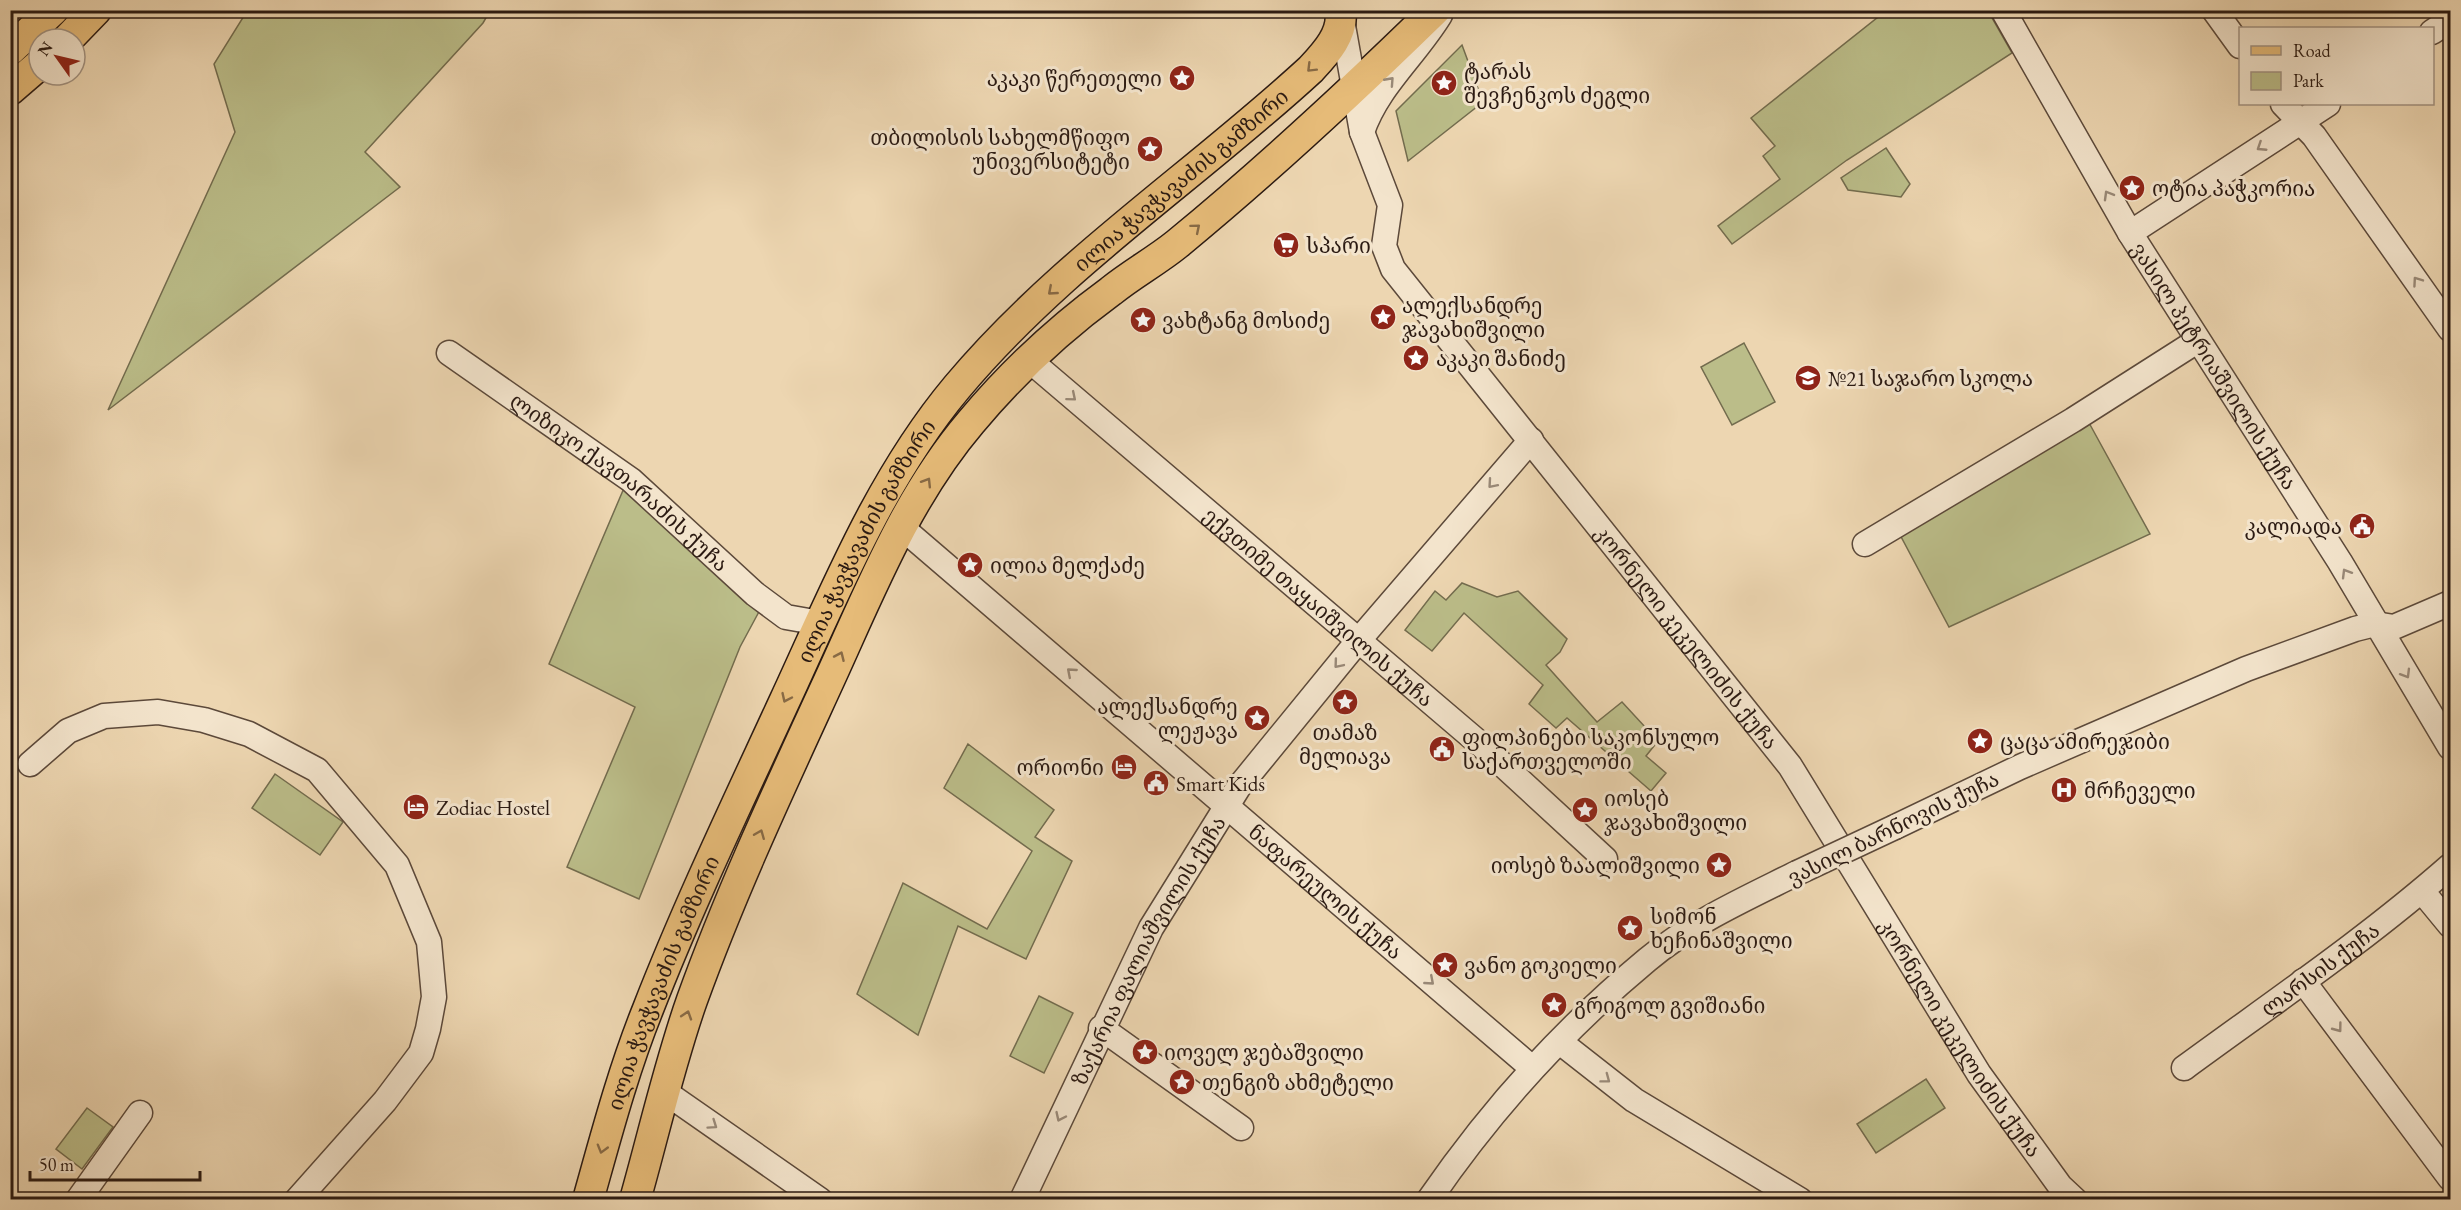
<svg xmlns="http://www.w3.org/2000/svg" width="2461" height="1210" viewBox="0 0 2461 1210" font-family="'EB Garamond','Noto Serif Georgian',serif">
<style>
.green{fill:#bbbd89;stroke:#736c4e;stroke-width:1.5}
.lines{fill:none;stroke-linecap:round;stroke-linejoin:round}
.minor-casing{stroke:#5c493a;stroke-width:27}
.major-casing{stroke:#2b1a12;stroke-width:33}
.minor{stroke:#f3e4cc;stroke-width:24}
.major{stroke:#e6bb78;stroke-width:30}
.minor-bridge-casing{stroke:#5c493a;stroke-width:27;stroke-linecap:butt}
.minor-bridge{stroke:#f3e4cc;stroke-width:24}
.oneway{stroke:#886a45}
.oneway2{stroke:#998978}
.labels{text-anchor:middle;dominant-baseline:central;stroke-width:6;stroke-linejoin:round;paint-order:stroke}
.poi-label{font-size:21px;fill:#2b1a12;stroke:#f3e4cc;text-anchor:start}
.street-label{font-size:21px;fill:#2b1a12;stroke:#f3e4cc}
</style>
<rect width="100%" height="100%" fill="#edd6b1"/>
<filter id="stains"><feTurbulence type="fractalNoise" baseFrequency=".00333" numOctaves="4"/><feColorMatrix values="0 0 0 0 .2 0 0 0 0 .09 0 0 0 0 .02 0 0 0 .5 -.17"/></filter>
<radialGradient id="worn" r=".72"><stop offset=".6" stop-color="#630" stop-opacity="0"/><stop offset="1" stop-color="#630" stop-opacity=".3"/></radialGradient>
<!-- green -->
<g class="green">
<polygon points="247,11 490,11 483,23 365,152 400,187 108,410 235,132 214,64"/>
<polygon points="1874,11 1988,11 2012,53 1847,160 1732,244 1718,226 1780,179 1763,156 1775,146 1751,118 1878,17"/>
<polygon points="1462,45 1483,102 1408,161 1396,111"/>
<polygon points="1886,148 1910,184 1901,197 1848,190 1841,178"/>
<polygon points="1744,343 1775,402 1732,425 1701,367"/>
<polygon points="2088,421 2150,534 1949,627 1898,531"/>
<polygon points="627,481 761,608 740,647 639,899 567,867 635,707 549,664"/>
<polygon points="1462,583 1497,597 1518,591 1567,639 1560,652 1546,665 1597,722 1622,702 1658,741 1646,756 1666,773 1651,791 1567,718 1556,728 1529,704 1543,685 1464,613 1432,651 1405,630 1435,591 1446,600"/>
<polygon points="968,744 1054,810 1035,837 1072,861 1026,959 958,926 918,1035 857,994 903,883 987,929 1032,851 944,788"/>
<polygon points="275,774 343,822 320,855 252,808"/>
<polygon points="1039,996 1073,1013 1044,1073 1010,1056"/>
<polygon points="1926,1079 1945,1108 1876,1153 1857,1124"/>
<polygon points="87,1108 113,1127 82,1169 56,1149"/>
</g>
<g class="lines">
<defs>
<g id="minor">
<path id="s1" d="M2003 10 2130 233 2340 562 2450 747"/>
<polyline points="2214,10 2240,46"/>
<path id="s2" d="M1342 20 1362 132 1390 205 1384 246 1393 269 1790 766 1979 1074 2060 1186 2075 1200"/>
<polyline points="2432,32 2450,20"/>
<polyline points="2283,104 2314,136 2450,329"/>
<path d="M1362 132C1377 87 1415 56 1440 15"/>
<polyline points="2130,233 2328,104"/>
<path id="s3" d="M449 353 631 480 755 594 786 617 820 623"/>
<path id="s4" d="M1028 359 1479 743 1605 859"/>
<path id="s5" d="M900 526 1532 1068"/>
<polyline points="1865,544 2073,420 2197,341"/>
<polyline points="30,764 68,731 104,716 158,712 204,720 249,734 317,770 397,865 429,942 434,997 428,1029 421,1053 385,1101 297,1200"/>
<polyline points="1895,827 2020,767 2246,669 2355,629 2375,624 2394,627 2450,603"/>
<polyline points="2422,891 2450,925"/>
<polyline points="2303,981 2450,1178"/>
<polyline points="1101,1028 1241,1128"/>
<polyline points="1560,1042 1634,1100 1800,1200"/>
<path id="s6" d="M2184 1068C2274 1002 2367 939 2450 866"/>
<polyline points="665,1092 820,1200"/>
<polyline points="78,1200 140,1113"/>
<path id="s7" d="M1022 1200 1151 928 1238 788 1358 641 1531 440"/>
<path d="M1429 1200C1490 1111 1564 1029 1647 960 1691 923 1745 899 1797 873"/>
</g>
<g id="major">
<polyline points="68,39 96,10"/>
<polyline points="10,50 53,10"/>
<polyline points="10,90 39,65"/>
<path id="s8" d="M588 1200C606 1136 623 1071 648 1009 689 904 738 802 785 700 835 592 880 479 957 387 1059 265 1195 176 1311 69 1325 54 1345 33 1340 10"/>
<path d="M635 1200C654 1133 669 1065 692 1000 732 889 783 781 832 674 872 586 908 496 971 422 1012 373 1059 329 1111 291 1132 274 1156 261 1177 244 1267 170 1352 91 1435 10"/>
</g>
</defs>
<!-- minor casing -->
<use href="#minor" class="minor-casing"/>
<!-- major casing -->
<use href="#major" class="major-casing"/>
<!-- minor -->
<use href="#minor" class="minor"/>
<!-- major -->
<use href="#major" class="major"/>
<defs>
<polyline id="minor-bridge" points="1797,873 1895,827"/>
</defs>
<!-- minor-bridge casing -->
<use href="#minor-bridge" class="minor-bridge-casing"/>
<!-- minor-bridge -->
<use href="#minor-bridge" class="minor-bridge"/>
</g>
<!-- one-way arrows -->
<defs><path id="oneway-chevron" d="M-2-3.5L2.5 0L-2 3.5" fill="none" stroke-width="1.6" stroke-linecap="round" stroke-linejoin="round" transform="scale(1.5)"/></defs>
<g class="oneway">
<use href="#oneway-chevron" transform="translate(1311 68) rotate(135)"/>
<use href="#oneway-chevron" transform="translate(1196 228) rotate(-40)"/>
<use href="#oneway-chevron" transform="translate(1052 291) rotate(139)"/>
<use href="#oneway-chevron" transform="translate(927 482) rotate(-58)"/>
<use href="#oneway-chevron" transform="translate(840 656) rotate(-66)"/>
<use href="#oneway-chevron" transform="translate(786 698) rotate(115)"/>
<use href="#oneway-chevron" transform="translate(760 834) rotate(-68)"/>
<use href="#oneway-chevron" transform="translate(687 1015) rotate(-72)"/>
<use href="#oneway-chevron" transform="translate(602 1149) rotate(106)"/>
</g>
<g class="oneway2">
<use href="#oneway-chevron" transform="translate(1390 81) rotate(-48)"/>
<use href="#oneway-chevron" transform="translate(2261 147) rotate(147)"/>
<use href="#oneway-chevron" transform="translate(2108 195) rotate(-120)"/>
<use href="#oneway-chevron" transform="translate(2417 281) rotate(-125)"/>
<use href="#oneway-chevron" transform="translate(1072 397) rotate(40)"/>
<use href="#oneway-chevron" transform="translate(1492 484) rotate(131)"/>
<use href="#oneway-chevron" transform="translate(2346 573) rotate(-121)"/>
<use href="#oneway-chevron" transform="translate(1338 664) rotate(130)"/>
<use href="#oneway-chevron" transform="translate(1071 672) rotate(-139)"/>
<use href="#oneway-chevron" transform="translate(2406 674) rotate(59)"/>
<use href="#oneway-chevron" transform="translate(1430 981) rotate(41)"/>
<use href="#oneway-chevron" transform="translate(2338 1028) rotate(53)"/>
<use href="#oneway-chevron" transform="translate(1606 1079) rotate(37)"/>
<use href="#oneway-chevron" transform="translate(1060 1117) rotate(115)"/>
<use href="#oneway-chevron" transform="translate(713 1125) rotate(35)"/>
</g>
<!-- icons -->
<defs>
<symbol id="sight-disc" viewBox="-11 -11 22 22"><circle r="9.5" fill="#8f2418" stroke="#f3e4cc"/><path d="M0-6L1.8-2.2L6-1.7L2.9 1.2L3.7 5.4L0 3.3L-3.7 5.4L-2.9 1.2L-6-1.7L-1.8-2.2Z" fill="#fff"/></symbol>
<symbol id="supermarket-disc" viewBox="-11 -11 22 22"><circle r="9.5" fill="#8f2418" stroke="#f3e4cc"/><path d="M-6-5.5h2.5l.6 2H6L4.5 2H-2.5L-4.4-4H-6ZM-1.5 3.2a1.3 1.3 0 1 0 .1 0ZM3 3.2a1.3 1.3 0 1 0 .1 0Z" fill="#fff"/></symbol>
<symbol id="school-disc" viewBox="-11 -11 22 22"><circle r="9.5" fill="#8f2418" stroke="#f3e4cc"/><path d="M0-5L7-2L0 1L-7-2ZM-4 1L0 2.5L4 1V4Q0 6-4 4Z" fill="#fff"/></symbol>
<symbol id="civic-disc" viewBox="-11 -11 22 22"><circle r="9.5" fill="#8f2418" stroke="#f3e4cc"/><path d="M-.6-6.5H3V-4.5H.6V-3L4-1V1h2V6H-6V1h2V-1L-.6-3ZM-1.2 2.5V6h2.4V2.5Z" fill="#fff"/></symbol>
<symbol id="hotel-disc" viewBox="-11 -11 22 22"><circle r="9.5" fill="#8f2418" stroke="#f3e4cc"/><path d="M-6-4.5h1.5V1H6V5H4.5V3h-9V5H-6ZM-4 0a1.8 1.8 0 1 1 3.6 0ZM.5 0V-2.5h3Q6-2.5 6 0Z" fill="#fff"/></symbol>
<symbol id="hospital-disc" viewBox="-11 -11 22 22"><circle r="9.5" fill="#8f2418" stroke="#f3e4cc"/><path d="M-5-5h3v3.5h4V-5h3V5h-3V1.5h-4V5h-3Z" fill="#fff"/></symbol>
</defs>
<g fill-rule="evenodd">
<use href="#sight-disc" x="1167" y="63" width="30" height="30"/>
<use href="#sight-disc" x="1429" y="68" width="30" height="30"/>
<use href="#sight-disc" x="1135" y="134" width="30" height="30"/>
<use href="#sight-disc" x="2117" y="173" width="30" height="30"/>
<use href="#supermarket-disc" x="1271" y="230" width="30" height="30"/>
<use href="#sight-disc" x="1368" y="302" width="30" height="30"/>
<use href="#sight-disc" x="1128" y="305" width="30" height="30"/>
<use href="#sight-disc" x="1401" y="343" width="30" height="30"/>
<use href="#school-disc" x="1793" y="363" width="30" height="30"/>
<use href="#civic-disc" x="2347" y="511" width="30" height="30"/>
<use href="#sight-disc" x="955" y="550" width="30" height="30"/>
<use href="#sight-disc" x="1330" y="687" width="30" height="30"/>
<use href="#sight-disc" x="1242" y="703" width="30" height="30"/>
<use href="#sight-disc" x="1965" y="726" width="30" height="30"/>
<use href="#civic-disc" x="1427" y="734" width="30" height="30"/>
<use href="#hotel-disc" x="1109" y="752" width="30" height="30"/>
<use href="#civic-disc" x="1141" y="768" width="30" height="30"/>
<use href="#hospital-disc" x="2049" y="775" width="30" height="30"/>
<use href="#hotel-disc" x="401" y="792" width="30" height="30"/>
<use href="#sight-disc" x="1570" y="795" width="30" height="30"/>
<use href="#sight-disc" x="1704" y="850" width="30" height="30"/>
<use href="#sight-disc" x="1615" y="913" width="30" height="30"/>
<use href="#sight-disc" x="1430" y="950" width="30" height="30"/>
<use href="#sight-disc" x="1539" y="990" width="30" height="30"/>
<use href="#sight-disc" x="1130" y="1037" width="30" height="30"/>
<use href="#sight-disc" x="1167" y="1067" width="30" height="30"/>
</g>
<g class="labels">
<!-- poi labels -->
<g class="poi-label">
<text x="1464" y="71">ტარას<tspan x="1464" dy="24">შევჩენკოს ძეგლი</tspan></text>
<text x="1162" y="78" text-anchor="end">აკაკი წერეთელი</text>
<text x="1130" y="137" text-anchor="end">თბილისის სახელმწიფო<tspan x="1130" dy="24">უნივერსიტეტი</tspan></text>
<text x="2152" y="188">ოტია პაჭკორია</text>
<text x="1306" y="245">სპარი</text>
<text x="1402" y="305">ალექსანდრე<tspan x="1402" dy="24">ჯავახიშვილი</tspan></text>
<text x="1162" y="320">ვახტანგ მოსიძე</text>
<text x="1436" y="358">აკაკი შანიძე</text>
<text x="1828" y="378">№21 საჯარო სკოლა</text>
<text x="2342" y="526" text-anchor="end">კალიადა</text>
<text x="990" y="565">ილია მელქაძე</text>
<text x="1238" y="706" text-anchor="end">ალექსანდრე<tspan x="1238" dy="24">ლეჟავა</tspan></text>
<text x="1345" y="732" text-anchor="middle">თამაზ<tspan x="1345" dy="24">მელიავა</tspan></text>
<text x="1462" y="737">ფილპინები საკონსულო<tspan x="1462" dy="24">საქართველოში</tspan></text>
<text x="2000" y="741">ცაცა ამირეჯიბი</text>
<text x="1104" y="767" text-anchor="end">ორიონი</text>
<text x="1176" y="783">Smart Kids</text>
<text x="2084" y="790">მრჩეველი</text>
<text x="1604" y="798">იოსებ<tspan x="1604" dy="24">ჯავახიშვილი</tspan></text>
<text x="436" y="807">Zodiac Hostel</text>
<text x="1700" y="865" text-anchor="end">იოსებ ზაალიშვილი</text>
<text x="1650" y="916">სიმონ<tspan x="1650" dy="24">ხეჩინაშვილი</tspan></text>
<text x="1464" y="965">ვანო გოკიელი</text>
<text x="1574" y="1005">გრიგოლ გვიშიანი</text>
<text x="1164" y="1052">იოველ ჯებაშვილი</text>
<text x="1202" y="1082">თენგიზ ახმეტელი</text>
</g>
<!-- street labels -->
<g class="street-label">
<text stroke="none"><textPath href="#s8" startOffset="1202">ილია ჭავჭავაძის გამზირი</textPath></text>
<text stroke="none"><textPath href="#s1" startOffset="414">ვასილ პეტრიაშვილის ქუჩა</textPath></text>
<text stroke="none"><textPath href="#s3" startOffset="214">ლიზიკო ქავთარაძის ქუჩა</textPath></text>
<text stroke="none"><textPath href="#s8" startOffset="717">ილია ჭავჭავაძის გამზირი</textPath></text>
<text stroke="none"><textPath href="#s4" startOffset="382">ექვთიმე თაყაიშვილის ქუჩა</textPath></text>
<text stroke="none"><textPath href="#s2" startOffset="729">კორნელი კეკელიძის ქუჩა</textPath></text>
<text transform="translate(1893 828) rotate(-26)">ვასილ ბარნოვის ქუჩა</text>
<text stroke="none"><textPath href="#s5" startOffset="561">ნაფარეულის ქუჩა</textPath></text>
<text stroke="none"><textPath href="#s7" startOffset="280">ზაქარია ფალიაშვილის ქუჩა</textPath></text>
<text stroke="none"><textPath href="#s6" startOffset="168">ლარსის ქუჩა</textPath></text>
<text stroke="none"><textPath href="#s8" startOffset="230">ილია ჭავჭავაძის გამზირი</textPath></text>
<text stroke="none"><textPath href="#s2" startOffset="1215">კორნელი კეკელიძის ქუჩა</textPath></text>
</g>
</g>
<!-- margin -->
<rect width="2461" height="1210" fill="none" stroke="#edd6b1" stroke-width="36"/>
<rect x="12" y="12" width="2437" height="1186" fill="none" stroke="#2b1a12" stroke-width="3"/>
<rect x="18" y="18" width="2425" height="1174" fill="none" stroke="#2b1a12" stroke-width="1.5"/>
<!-- legend -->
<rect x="2239" y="27" width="195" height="78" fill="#f3e4cc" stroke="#a39382" stroke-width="1.5"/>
<rect x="2251" y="46" width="30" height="9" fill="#e6bb78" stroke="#a39382" stroke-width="1.5"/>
<text x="2293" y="57" font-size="18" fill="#2b1a12">Road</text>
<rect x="2251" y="72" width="30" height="18" fill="#bbbd89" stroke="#a39382" stroke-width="1.5"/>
<text x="2293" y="87" font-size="18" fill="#2b1a12">Park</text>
<!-- north arrow -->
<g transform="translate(57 57) rotate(304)"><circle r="28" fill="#f3e4cc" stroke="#a39382" stroke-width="1.5"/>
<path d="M0-4.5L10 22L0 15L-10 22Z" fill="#8f2418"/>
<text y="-9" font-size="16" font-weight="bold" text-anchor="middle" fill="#2b1a12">N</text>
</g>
<!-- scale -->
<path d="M30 1171v9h170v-9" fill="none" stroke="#2b1a12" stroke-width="3"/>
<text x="39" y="1171" font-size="18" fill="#2b1a12" stroke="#f3e4cc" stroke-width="4.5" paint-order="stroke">50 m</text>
<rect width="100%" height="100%" filter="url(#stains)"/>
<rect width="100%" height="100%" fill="url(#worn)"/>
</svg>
